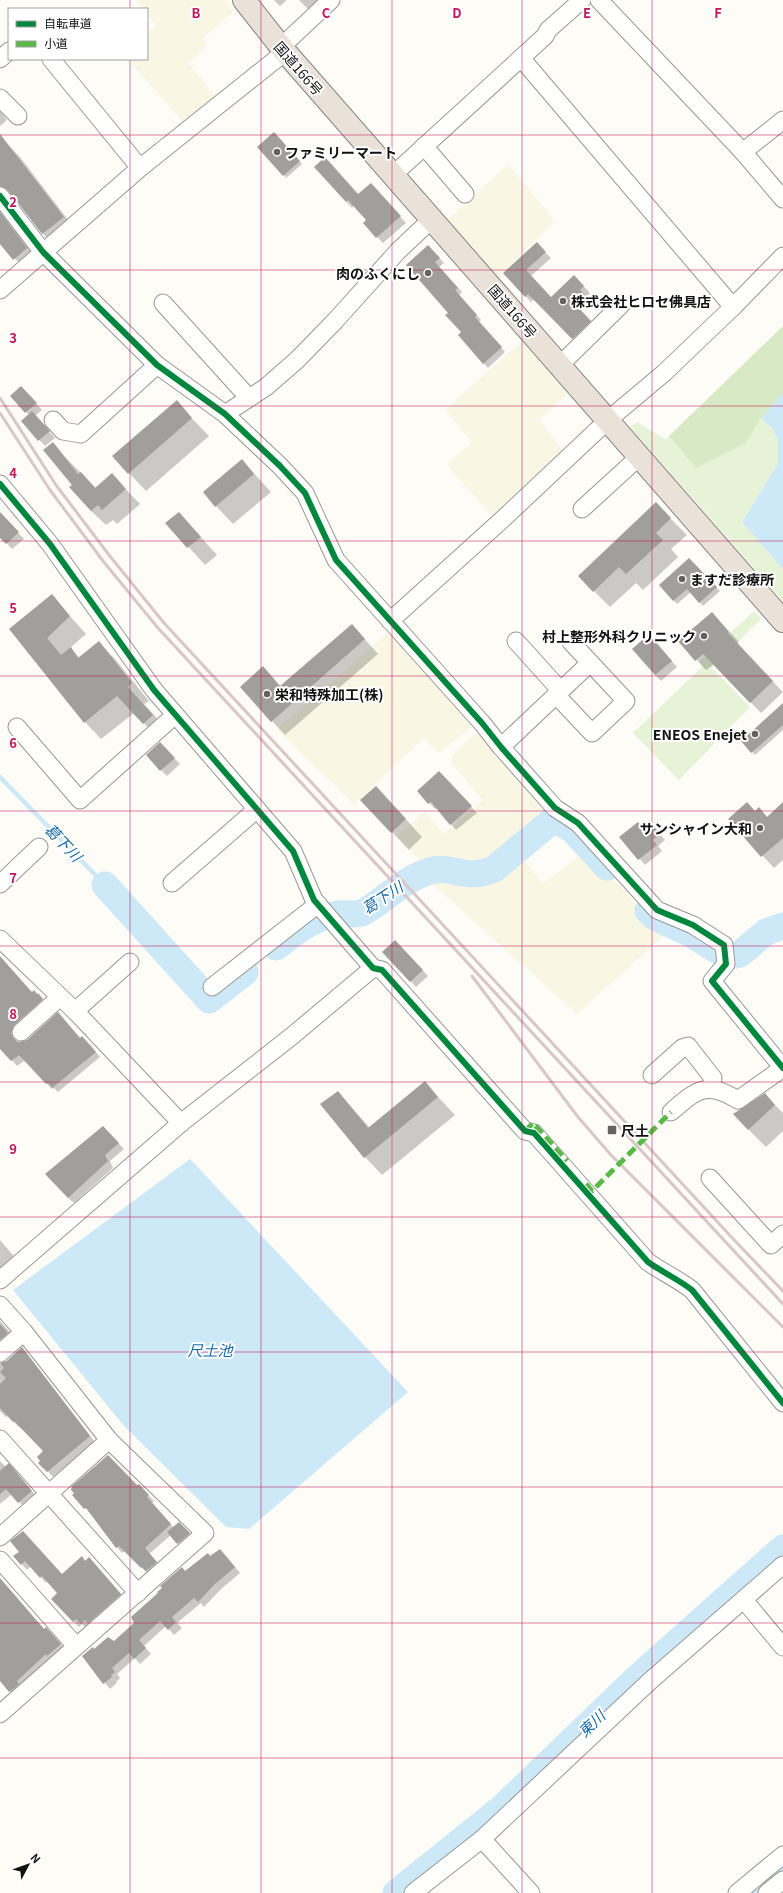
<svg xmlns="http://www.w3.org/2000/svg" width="783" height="1893" viewBox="0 0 783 1893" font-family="Georgia,'Noto Sans JP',serif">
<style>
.farmland{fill:#f9f7e4}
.green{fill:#e7f3d7}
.forest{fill:#d8eac5}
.water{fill:#cde8f7}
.shadow{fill:#0003}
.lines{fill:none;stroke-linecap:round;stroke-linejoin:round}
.stream{stroke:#cde8f7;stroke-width:4.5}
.river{stroke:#cde8f7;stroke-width:27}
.building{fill:#a19f9c}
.minor-casing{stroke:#979795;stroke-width:19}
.highway-casing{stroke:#858482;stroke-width:24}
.minor{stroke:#fffffe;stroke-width:17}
.highway{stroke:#eae1d8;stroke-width:22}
.rail{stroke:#d9c6c7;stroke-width:3}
.quiet{stroke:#58b947;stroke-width:5;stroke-dasharray:10 5;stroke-linecap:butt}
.cycleway-casing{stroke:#fff;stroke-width:8}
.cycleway{stroke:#00873e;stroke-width:6}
.grid{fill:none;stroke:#c2185b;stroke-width:1;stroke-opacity:0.55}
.poi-dot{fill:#646362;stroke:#fff;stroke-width:1.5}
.labels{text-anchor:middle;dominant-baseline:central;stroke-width:4;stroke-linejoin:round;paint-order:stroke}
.street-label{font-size:14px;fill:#111;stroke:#fff}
.poi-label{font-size:14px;font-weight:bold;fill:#111;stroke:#fff;text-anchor:start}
.water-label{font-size:15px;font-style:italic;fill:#1768a6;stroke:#fff}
.grid-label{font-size:13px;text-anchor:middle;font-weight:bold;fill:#c2185b;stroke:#fff;stroke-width:4;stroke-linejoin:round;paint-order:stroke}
</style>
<rect width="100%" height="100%" fill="#fdfcf7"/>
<!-- farmland -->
<g class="farmland">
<polygon points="136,0 226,0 234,11 203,38 208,45 188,63 216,97 182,121 128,59 147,59 147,34 157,26 147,14 147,9 143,9"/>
<polygon points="508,164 555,221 497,279 446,221"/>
<polygon points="522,341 568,394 539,420 563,450 494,518 447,465 472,442 445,410"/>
<polygon points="393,629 474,720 471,727 439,753 424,738 354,804 277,729"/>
<polygon points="474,735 487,735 553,809 492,859 479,864 466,864 446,857 439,857 422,862 397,836 425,812 444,834 483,800 451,763 452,756"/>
<polygon points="587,850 635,903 652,918 673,927 577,1014 426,878 449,872 483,877 494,872 519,853 543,884"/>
</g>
<!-- green -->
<g class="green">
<polygon points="761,418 773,429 778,440 778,464 742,522 783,569 783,601 630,427 637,422 666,440 669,436 696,468 746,443"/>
<polygon points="754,611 761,619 712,668 750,707 679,780 633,733 702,667 699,662"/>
</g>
<!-- forest -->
<polygon class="forest" points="783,326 783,393 761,418 746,443 696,468 669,436"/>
<!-- water -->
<g class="water">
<polygon points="783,393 783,569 742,522 778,464 778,440 773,429 761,418"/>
<polygon points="190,1159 408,1392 249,1529 226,1527 124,1426 13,1290"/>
</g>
<!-- shadow -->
<g class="shadow">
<polygon points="274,0 287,0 280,6"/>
<polygon points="299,0 334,0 315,16"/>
<polygon points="0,111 7,120 0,126"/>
<polygon points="277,136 302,164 286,178 284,175"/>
<polygon points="0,142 5,142 20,157 78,233 58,249 43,234 19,202 15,201 9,203 42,264 29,274 0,242"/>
<polygon points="315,167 358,195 376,190 406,223 383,243 364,223 367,220 354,206 352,208"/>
<polygon points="543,250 551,258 531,276 551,298 580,282 590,293 586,297 591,302 581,311 596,327 578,344 534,299 531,302 505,274"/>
<polygon points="433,251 444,263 439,267 462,292 459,295 481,320 479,322 505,352 488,368 459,335 462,332 450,313 407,265"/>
<polygon points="27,393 42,410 35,416 55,438 45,446 22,421 29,415 12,396"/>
<polygon points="176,402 209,436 146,491 129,473"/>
<polygon points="52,444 96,488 112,475 140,504 117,524 113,520 106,525 91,511 73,485"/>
<polygon points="242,460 271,492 233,524 216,506"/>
<polygon points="656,504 687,535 671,549 678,557 643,590 636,583 610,607 594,591"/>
<polygon points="0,513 24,539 12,549 0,536"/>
<polygon points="179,513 217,555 205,565 167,523"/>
<polygon points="689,559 720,591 703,606 691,592 677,604 660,585"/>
<polygon points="52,596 86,634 70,648 80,658 99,643 115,659 149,701 144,704 170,732 160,740 134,713 101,739 85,722 10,629"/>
<polygon points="712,613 739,642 737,644 783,692 761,713 714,664 706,670 680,641"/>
<polygon points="352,625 378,654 285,735 241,687 263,668 281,687"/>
<polygon points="655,642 677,667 661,681 655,675"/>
<polygon points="783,705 783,730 755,755 742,741"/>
<polygon points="166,749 180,764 167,776 161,770"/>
<polygon points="445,779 477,813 456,830 437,808 435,809 418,791"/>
<polygon points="783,804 783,860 774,868 729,819 756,812 759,809 767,817"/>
<polygon points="393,805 422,837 409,850 392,832"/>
<polygon points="652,825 665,840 658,846 662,851 645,865 621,837 645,831"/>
<polygon points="395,941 428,976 416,987 383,952"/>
<polygon points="0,963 32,993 38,995 48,1005 19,1030 16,1040 17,1042 88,1043 100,1057 58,1092 54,1088 52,1089 25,1060 17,1066 0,1046"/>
<polygon points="425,1083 455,1115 382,1175 365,1157 322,1105 338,1092 370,1128"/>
<polygon points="765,1095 783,1113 783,1131 766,1147 748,1129"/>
<polygon points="109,1133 124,1149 110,1161 113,1168 74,1203 68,1198"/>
<polygon points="0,1240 18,1261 0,1275"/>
<polygon points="0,1321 12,1334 0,1352"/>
<polygon points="22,1348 95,1442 53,1477 40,1463 44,1452 21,1426 19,1427 8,1416 6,1417 0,1411 0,1364 3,1364"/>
<polygon points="0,1461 6,1467 14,1470 37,1497 25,1508 12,1494 0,1504"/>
<polygon points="139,1485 154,1501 152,1503 174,1528 179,1523 195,1539 184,1549 171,1535 149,1554 162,1568 153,1576 148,1572 147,1573 125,1551 122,1553 108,1537 110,1535 74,1495"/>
<polygon points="226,1556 240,1573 220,1590 204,1607 201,1603 177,1623 182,1628 174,1635 166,1626 144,1646 151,1654 140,1664 135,1658 117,1674 120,1678 116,1682 117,1683 110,1689 83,1657 114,1642 135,1623 132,1618 163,1588 210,1557"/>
<polygon points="15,1557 62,1575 82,1557 86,1562 89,1558 126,1600 87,1629 82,1624 79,1627 53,1599 59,1593 48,1581 46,1583 31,1566 27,1570"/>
<polygon points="0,1580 45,1630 52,1634 66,1650 16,1697 0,1680"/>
</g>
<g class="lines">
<!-- stream -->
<polyline class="stream" points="0,777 105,885"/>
<!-- river -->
<g class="river">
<polyline points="105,885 209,1000 245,972"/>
<polyline points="648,911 655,917 691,934 728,957 740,954 766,932 783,926"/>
<path d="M276 947C296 932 312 918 337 914 345 913 353 915 362 913 386 900 403 879 430 871 451 864 466 882 494 869L554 819 573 830 607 867"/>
<polyline points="396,1893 503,1807 638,1677 783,1548"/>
<polyline points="750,1893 783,1867"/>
</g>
</g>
<!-- building -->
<g class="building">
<polygon points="274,132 300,161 283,176 257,147"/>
<polygon points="0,134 64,217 42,234 8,190 0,186"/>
<polygon points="325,157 358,194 371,183 401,216 376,238 363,223 366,220 348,200 346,202 314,167"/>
<polygon points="0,212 27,248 13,260 0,244"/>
<polygon points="537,242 546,252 526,270 551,297 574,275 584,286 580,290 586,296 576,305 591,321 572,339 528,294 525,297 503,273"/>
<polygon points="428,245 440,258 435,262 458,288 455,290 477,315 475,317 502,347 483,364 458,335 461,332 445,315 448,313 406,265"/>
<polygon points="21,386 37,403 25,413 10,396"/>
<polygon points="177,400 192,418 128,474 112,456"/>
<polygon points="32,411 50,431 38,441 21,421"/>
<polygon points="53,442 78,474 81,472 95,488 112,473 126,489 102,510 98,505 91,511 69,487 72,485 43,450"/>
<polygon points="242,459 254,474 215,507 203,492"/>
<polygon points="656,502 671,518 656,533 663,540 626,574 619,567 593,592 578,576"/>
<polygon points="0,512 19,532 6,544 0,538"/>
<polygon points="179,512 201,537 187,548 165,523"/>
<polygon points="689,558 717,587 699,603 687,589 673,601 659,585"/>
<polygon points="52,594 70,616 47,638 61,655 71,647 78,658 99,641 132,683 128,687 153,715 143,724 117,696 84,723 9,629"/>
<polygon points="712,612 729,632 728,633 773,681 750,703 703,654 695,661 678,641"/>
<polygon points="352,624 365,639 271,722 240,687 263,666 280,686"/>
<polygon points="649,634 672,661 655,675 632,649"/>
<polygon points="783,703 783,725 751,753 741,741"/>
<polygon points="160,742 175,758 160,771 146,755"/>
<polygon points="439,771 472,806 450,825 431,802 428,804 417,791"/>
<polygon points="376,786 406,819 391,833 360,800"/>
<polygon points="747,802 755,811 759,807 767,817 783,802 783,838 761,857 728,819"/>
<polygon points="638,822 645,830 652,824 660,834 653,840 657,845 638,860 619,837"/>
<polygon points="395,940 423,970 410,982 382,952"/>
<polygon points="0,956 30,990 32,992 34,990 37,994 38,993 43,999 14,1025 11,1034 14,1039 18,1042 27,1040 58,1012 80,1038 82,1036 96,1052 52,1088 48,1083 46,1084 19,1055 11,1061 0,1049"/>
<polygon points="425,1081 438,1097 364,1158 320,1104 338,1091 368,1128"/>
<polygon points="765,1093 775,1105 748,1130 733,1114"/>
<polygon points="103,1126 119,1143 105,1155 108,1161 68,1198 45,1174"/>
<polygon points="0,1324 8,1333 0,1340"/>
<polygon points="22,1347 90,1436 47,1472 38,1463 40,1461 37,1457 43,1451 14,1421 13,1422 0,1408 0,1384 6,1378 0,1372 4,1368 0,1363 7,1361"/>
<polygon points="108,1455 137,1485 139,1484 149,1495 147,1497 171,1524 145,1548 157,1562 146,1571 142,1567 141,1568 119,1546 116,1548 86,1508 84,1509 72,1495 74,1493 71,1490 72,1486"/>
<polygon points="9,1463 32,1491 18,1503 6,1489 0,1494 0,1471"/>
<polygon points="179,1522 190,1533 177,1544 167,1532"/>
<polygon points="23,1531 62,1574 82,1556 85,1561 89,1557 121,1594 88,1623 85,1620 81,1624 76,1619 73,1622 51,1599 57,1593 42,1576 40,1578 25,1561 21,1565 13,1556 19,1552 10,1541"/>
<polygon points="220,1549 235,1567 215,1584 198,1602 194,1598 172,1617 176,1622 168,1630 160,1621 139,1640 146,1648 134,1659 129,1653 112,1668 115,1672 111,1675 112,1677 103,1684 82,1656 93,1647 94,1649 108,1637 114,1641 134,1623 131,1617 158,1593 157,1592 162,1588 160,1586 182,1567 185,1571 208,1553 210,1556"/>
<polygon points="0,1578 44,1629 46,1627 61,1644 47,1656 46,1654 17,1681 19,1684 9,1692 0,1681"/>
</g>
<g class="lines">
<defs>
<g id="minor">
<polyline points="599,0 743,152 783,199"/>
<polyline points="281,47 331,0"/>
<polyline points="521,58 733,307"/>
<polyline points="0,59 9,51"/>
<polyline points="51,59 140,168"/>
<polyline points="0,98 18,116"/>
<polyline points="424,146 465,194"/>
<polyline points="743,152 783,120"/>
<polyline points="393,175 545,36 548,30 582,0"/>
<polyline points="0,196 43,252 157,365 225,414 280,466 305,493 336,560 482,723 501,747 555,808 578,823 657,910 693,925 724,945 726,964 712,981 783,1068"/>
<polyline points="0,290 140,168 285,52"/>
<polyline points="163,303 249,398"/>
<polyline points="560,365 621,305"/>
<polyline points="225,414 266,387 297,360 335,321 398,251 432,219"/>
<polyline points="53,420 63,431 81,434 157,365"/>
<path d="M0 484 50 544 154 690 293 851 314 900 373 968 382 970 525 1131 534 1133 648 1262C662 1272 678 1279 692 1290L783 1403"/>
<polyline points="582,509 640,456"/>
<polyline points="390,621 505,517 608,420 664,373 733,307 783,256"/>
<polyline points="516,641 561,691"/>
<polyline points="556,695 592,733 626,701 571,642"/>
<polyline points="17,727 80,800 175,715"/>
<polyline points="501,747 590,663"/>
<polyline points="172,883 257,809"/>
<polyline points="0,884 39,847"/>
<polyline points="0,939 75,1011 181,1123"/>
<polyline points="212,987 318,904"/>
<polyline points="75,1011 130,962"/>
<polyline points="21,1032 60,997"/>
<polyline points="652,1075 682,1048 688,1046 713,1078 711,1088"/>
<path d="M671 1112C697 1089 707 1081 738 1100L783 1068"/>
<polyline points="710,1178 771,1245 783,1234"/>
<polyline points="0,1280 181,1123 292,1036 373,968"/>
<polyline points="0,1305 24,1332 109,1440 205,1533 0,1714"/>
<polyline points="0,1353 24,1332"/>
<polyline points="0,1439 138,1593"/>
<polyline points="0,1537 109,1440"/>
<polyline points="0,1560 76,1646"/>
<polyline points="744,1600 783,1647"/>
<polyline points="482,1839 531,1893"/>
<polyline points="413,1893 482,1839 650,1681 783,1565"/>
<polyline points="737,1893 783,1855"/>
<polyline points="767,1893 783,1880"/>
</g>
<polyline id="highway" points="244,0 281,47 783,621"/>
</defs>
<!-- minor casing -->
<use href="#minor" class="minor-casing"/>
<!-- highway casing -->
<use href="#highway" class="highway-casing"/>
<!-- minor -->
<use href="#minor" class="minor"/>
<!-- highway -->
<use href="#highway" class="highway"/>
<!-- rail -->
<g class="rail">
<polyline points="0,398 56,485 109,555 164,623 737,1243 783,1291"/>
<polyline points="0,413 50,490 103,561 158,628 783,1304"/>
<polyline points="472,976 578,1117 611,1155 783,1327"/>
</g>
<!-- quiet -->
<g class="quiet">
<polyline points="525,1131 533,1123 567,1161"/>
<polyline points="586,1184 592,1191 671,1112"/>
</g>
<defs>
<g id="cycleway">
<polyline points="0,196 43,252 157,365 225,414 280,466 305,493 336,560 482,723 501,747 555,808 578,823 657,910 693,925 724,945 726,964 712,981 783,1068"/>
<path d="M0 484 50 544 154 690 293 851 314 900 373 968 382 970 525 1131 534 1133 648 1262C662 1272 678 1279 692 1290L783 1403"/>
</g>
</defs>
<!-- cycleway casing -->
<use href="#cycleway" class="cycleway-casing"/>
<!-- cycleway -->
<use href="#cycleway" class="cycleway"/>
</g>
<!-- grid -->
<path class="grid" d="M130 0V9M261 0V1893M392 0V1893M522 0V1893M652 0V1893M130 59V1893M0 135H783M0 270H783M0 406H783M0 541H783M0 676H783M0 811H783M0 946H783M0 1082H783M0 1217H783M0 1352H783M0 1487H783M0 1623H783M0 1758H783"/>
<!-- markers -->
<g class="poi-dot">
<circle cx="277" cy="152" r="4"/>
<circle cx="428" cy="273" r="4"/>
<circle cx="563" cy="301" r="4"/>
<circle cx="682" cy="579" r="4"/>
<circle cx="704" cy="636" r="4"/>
<circle cx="267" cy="694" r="4"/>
<circle cx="755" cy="734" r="4"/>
<circle cx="760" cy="828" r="4"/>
<rect x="607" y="1125" width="10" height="10" rx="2"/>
</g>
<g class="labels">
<!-- street labels -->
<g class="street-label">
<text transform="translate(299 68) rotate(49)">国道166号</text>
<text transform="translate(513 311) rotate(49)">国道166号</text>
</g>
<!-- poi labels -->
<g class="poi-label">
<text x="285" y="152">ファミリーマート</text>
<text x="420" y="273" text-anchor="end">肉のふくにし</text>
<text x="571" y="301">株式会社ヒロセ佛具店</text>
<text x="690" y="579">ますだ診療所</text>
<text x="696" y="636" text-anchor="end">村上整形外科クリニック</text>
<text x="275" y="694">栄和特殊加工(株)</text>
<text x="747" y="734" text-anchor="end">ENEOS Enejet</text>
<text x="752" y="828" text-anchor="end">サンシャイン大和</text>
<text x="621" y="1130">尺土</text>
</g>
<!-- water labels -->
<g class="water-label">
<text transform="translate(64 842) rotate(46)">葛下川</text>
<text transform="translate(382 897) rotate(-33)">葛下川</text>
<text x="210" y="1349">尺土池</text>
<text transform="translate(591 1723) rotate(-44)">東川</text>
</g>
</g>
<g class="grid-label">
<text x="196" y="18">B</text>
<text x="326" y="18">C</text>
<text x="457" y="18">D</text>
<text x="587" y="18">E</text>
<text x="718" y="18">F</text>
<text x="13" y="207">2</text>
<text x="13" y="343">3</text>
<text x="13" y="478">4</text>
<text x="13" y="613">5</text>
<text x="13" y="748">6</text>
<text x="13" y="883">7</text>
<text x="13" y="1019">8</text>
<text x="13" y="1154">9</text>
</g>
<!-- legend -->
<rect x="8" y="8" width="140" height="52" fill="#ffffff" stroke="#a0a0a0"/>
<rect x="16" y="21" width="20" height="6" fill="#00873e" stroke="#a0a0a0"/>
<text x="44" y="28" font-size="12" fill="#111111">自転車道</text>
<rect x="16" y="41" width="20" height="6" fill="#58b947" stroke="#a0a0a0"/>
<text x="44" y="48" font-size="12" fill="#111111">小道</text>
<!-- north arrow -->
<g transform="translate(28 1865) rotate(49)" stroke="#ffffff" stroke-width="3" paint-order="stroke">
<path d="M0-3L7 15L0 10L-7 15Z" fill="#111111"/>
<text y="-6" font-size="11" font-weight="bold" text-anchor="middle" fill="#111111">N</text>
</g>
</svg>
